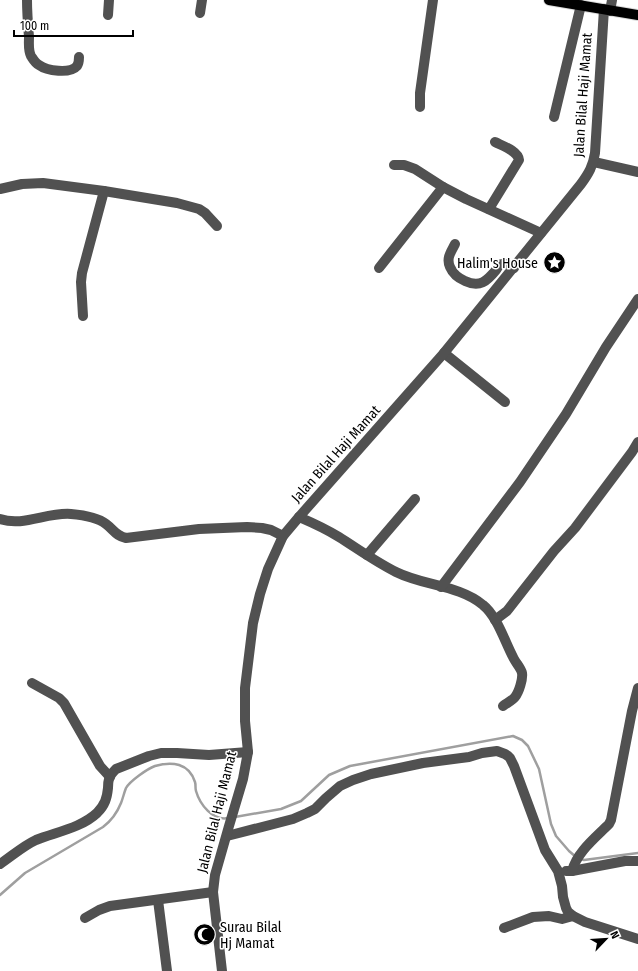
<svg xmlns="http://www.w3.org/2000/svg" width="638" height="971" viewBox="0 0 638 971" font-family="'Fira Sans Condensed',sans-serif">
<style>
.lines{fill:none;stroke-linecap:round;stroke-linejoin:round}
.stream{stroke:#9f9f9f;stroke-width:2.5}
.major-casing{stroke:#dbdbdb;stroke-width:12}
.minor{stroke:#515151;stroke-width:10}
.major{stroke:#000;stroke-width:10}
.labels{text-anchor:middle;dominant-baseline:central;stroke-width:3;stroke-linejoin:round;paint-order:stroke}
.street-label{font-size:14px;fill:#000;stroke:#fff}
.poi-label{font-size:14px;fill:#000;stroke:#fff;text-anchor:end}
</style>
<rect width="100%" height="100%" fill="#fff"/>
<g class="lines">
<!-- stream -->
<g class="stream">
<polyline points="235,817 281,809 301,801 329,775 350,766 513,736 522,740 528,746 539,769 551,824 556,836 569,851 576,857"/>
<polyline points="581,859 584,860 638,853"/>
<path d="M0 895 25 873 103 827C111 821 117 813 121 803 123 798 124 793 126 788 130 781 147 769 155 766 172 761 189 763 195 782 196 785 195 788 196 791 200 805 213 821 228 818"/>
</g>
<defs>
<polyline id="major" points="549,0 638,15"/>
</defs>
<!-- major casing -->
<use href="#major" class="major-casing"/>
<!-- minor -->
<g class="minor">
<path d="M27 0C27 12 28 25 29 37 29 43 28 50 31 56 33 59 35 63 39 65 47 71 70 74 77 66 79 63 79 60 79 57"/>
<polyline points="610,11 612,0"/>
<polyline points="200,13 202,0"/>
<polyline points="108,15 109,0"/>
<polyline points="420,107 420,93 433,0"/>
<polyline points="554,117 581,5"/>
<polyline points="594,162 638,172"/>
<polyline points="394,165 404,165 415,169 443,187 466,199 541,233"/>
<polyline points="0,189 22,184 43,183 104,191 177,203 199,209 205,213 217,226"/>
<path d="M489 209 519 160C518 151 503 146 495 142"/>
<path d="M455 244C451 252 446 258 450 267 453 274 458 278 465 281 480 288 487 281 496 270 498 267 499 264 502 264 506 263 511 266 514 268"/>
<polyline points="379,268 443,187"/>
<polyline points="83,316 81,282 82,273 104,191"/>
<polyline points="444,353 505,402"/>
<path d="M299 517C313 523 326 529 339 537 358 549 376 562 396 572 424 586 459 585 483 605 497 616 505 642 513 657 515 662 521 668 522 673 523 679 519 692 515 697 513 700 507 703 503 706"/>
<path d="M0 519C23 527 47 512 71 514 82 515 97 517 106 524 114 530 116 536 126 538L199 529 247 527 262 528 271 530 283 536"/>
<polyline points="367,555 415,499"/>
<polyline points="441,587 520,482 566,414 606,347 638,299"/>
<polyline points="495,620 507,611 554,551 575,528 632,452 638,442"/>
<polyline points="32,683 59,698 64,703 100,766 110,777"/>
<polyline points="227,836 293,819 307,813 315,809 326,798 340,786 353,780 371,774 423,763 469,757 482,753 497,751 505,754 508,756 510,758 514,766 545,850 558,871 562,886 563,897 566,908 568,912 573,916 585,922 638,939"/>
<path d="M0 864C12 856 23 846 36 840 56 832 81 828 97 813 105 805 107 798 108 788 108 785 108 782 109 779 110 775 113 772 116 769L149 756 161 753H177L209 755 248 752"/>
<polyline points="566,871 572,871 625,861 638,861"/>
<path d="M572 871C577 852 595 838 609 824L611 820 632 711 638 688"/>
<polyline points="158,900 167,971"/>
<polyline points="85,918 99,910 110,906 213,892"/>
<polyline points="504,928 533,917 549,916 562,919 573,916"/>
<path d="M222 971 213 892 215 875 229 826 243 779 248 752 245 721V688L253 623 260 594 268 569 283 536 299 517 444 353 581 184C589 173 593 166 595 153L604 9"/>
</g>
<!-- major -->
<use href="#major" class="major"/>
</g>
<!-- icons -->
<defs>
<symbol id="sight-disc" viewBox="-11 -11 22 22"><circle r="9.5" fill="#000" stroke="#fff"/><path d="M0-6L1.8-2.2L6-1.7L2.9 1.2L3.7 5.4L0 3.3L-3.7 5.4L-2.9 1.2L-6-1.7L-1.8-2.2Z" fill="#fff"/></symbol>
<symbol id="mosque-disc" viewBox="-11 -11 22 22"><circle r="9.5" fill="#000" stroke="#fff"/><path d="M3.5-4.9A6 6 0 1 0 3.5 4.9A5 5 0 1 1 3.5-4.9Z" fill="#fff"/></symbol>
</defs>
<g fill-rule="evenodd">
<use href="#sight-disc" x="542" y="250" width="25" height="25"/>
<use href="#mosque-disc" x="192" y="922" width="25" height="25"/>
</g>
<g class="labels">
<!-- street labels -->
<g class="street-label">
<text transform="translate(583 95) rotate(-86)">Jalan Bilal Haji Mamat</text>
<text transform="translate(336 454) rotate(-48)">Jalan Bilal Haji Mamat</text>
<text transform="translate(217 812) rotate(-76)">Jalan Bilal Haji Mamat</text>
</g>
<!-- poi labels -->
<g class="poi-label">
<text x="538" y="263">Halim's House</text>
<text x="220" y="927" text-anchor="start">Surau Bilal<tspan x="220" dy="16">Hj Mamat</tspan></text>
</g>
</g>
<!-- north arrow -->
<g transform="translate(606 939) rotate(65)" stroke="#ffffff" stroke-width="3" paint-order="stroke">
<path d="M0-3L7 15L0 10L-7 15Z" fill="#000000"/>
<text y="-6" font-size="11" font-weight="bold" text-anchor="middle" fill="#000000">N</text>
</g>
<!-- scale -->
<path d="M14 30v6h119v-6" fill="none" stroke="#000000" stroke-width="2"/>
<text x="20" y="30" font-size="12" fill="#000000" stroke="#ffffff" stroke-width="3" paint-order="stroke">100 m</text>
</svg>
